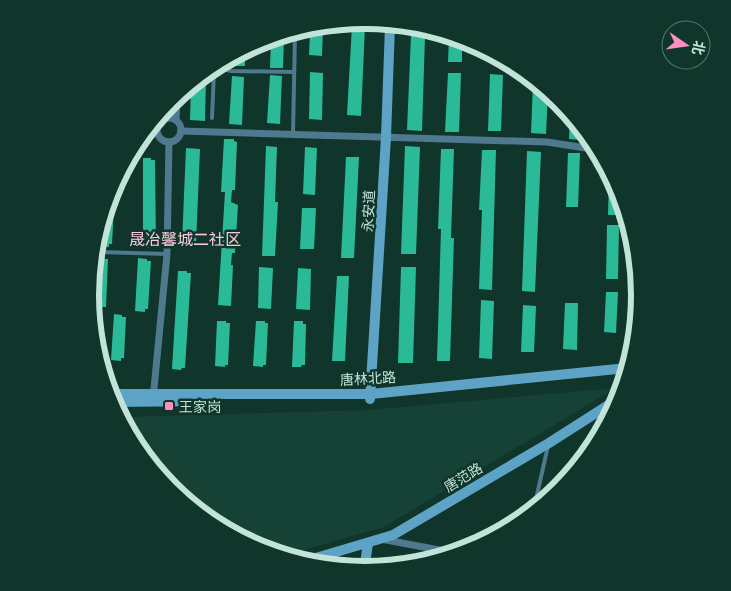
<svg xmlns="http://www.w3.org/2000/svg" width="731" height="591" viewBox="0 0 731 591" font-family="'Exo 2','Noto Sans SC',sans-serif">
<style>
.built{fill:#164135}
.building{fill:#2bba98}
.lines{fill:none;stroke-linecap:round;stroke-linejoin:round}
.lane{stroke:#4f798e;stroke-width:4}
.street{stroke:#4f798e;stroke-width:7}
.secondary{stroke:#5da3c6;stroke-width:10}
.poi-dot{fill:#fc8fc1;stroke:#10352b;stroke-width:2}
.labels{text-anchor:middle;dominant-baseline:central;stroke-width:5;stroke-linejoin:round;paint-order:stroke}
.street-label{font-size:14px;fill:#c2e3d8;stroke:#10352b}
.poi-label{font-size:14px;fill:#c2e3d8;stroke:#10352b;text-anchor:start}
.quarter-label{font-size:16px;fill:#f9c9dd;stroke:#10352b}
.rim{fill:none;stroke:#c2e3d8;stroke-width:6}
</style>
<rect width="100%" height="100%" fill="#10352b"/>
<!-- built -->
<polygon class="built" points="616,388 384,527 286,555 260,550 170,490 122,417 368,410"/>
<!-- building -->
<g class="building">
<polygon points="352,25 365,26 361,116 347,115"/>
<polygon points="323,28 322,56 309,55 310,31"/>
<polygon points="411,35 425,36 422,131 407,130"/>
<polygon points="284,36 283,68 270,68 271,39"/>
<polygon points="449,37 462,39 462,62 448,62"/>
<polygon points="245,51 245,66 231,66 232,60"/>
<polygon points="491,54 494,56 504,63 490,62"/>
<polygon points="310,72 323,73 322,120 309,119"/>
<polygon points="448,73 461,73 459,132 445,132"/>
<polygon points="490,74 503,75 501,131 488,131"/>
<polygon points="270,75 282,76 280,124 267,123"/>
<polygon points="232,76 244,77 242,125 229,124"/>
<polygon points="206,77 205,121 190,120 191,87"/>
<polygon points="533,83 548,92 546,134 531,133"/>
<polygon points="570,115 580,130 580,140 569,139"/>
<polygon points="224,139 234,139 234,141 237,142 235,190 232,190 231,202 238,205 235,253 232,253 231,265 233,265 231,306 218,305 225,192 221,192"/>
<polygon points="266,146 277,147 275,202 278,202 275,256 262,256"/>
<polygon points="405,146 420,147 416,254 401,254"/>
<polygon points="305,147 317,148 315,195 303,194"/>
<polygon points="186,148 200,149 196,243 182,243"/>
<polygon points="441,149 454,149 451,238 454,238 450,361 437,361 441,229 438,229"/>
<polygon points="482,150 496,150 492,290 479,289 482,210 479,210"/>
<polygon points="527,151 541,152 535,292 522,291"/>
<polygon points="568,153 580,153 578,207 566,207"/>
<polygon points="346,157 359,157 354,258 341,258"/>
<polygon points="143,158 151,158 151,160 155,160 156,248 143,248"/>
<polygon points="609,174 620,190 620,215 608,215"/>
<polygon points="113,187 115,188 112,244 109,244 109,247 100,246"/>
<polygon points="302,208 316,208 314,249 300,249"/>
<polygon points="607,225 619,225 618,279 606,279"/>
<polygon points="98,256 105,257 104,259 108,259 106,307 102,307 102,310 93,309 92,306 94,275"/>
<polygon points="138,258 147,259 147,261 151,261 148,309 145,309 145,312 135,311"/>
<polygon points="259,267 273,268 271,309 258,308"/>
<polygon points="401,267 416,267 413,363 398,363"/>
<polygon points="298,268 311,269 310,310 296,309"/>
<polygon points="178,271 187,271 187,273 191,273 185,368 182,368 181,370 172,369"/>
<polygon points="337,276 349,276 345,361 332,361"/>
<polygon points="606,292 618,292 616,333 604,332"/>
<polygon points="481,300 494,301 492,359 479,358"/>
<polygon points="565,303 578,303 577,350 563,349"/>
<polygon points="523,305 536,306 534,352 521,352"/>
<polygon points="114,314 122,315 122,317 126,317 124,358 121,358 121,361 111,360"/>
<polygon points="217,321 226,321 226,323 230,323 228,365 225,365 225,367 215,366"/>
<polygon points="256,321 265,321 265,323 268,323 266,365 263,365 263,367 253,366"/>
<polygon points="294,321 303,321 303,324 306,324 305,365 302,365 301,367 292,367"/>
</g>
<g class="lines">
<!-- lane -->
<g class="lane">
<polyline points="220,68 231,71 294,72"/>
<polyline points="212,118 214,72"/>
<polyline points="293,134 295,34"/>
<polyline points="99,252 167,254"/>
<polyline points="534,508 548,446"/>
</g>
<!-- street -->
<g class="street">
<circle cx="169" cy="130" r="12"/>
<polyline points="176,120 177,97"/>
<polyline points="181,131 547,142 592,149"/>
<polyline points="153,399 167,254 169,142"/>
<polyline points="381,539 455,553"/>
</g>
<!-- secondary -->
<g class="secondary">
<polyline points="110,394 371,394 627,368"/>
<polyline points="370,399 386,137 390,25"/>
<polyline points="112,402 208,401"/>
<polyline points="309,560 393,535 549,443 621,397"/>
<polyline points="364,571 368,543"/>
</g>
</g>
<!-- markers -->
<rect class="poi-dot" x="164" y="401" width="10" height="10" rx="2.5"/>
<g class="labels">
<!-- street labels -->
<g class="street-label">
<text transform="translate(368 211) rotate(-87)">永安道</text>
<text transform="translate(368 378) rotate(-3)">唐林北路</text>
<text transform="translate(463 477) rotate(-31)">唐范路</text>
</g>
<!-- poi labels -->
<g class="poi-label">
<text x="179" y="406">王家岗</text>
</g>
<!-- quarter labels -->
<g class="quarter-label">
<text x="185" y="238">晟冶馨城二社区</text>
</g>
</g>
<!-- crop -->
<path d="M0 0H731V591H0ZM99 295a266 266 0 1 1 532 0a266 266 0 1 1-532 0Z" fill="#10352b" fill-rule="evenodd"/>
<path class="rim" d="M99 295a266 266 0 1 1 532 0a266 266 0 1 1-532 0Z"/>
<!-- north arrow -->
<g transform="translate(686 45) rotate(103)"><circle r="24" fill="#10352b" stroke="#577b70"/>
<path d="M0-4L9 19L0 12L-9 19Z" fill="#fc8fc1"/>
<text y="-8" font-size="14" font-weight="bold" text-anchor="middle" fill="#c2e3d8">北</text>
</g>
</svg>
